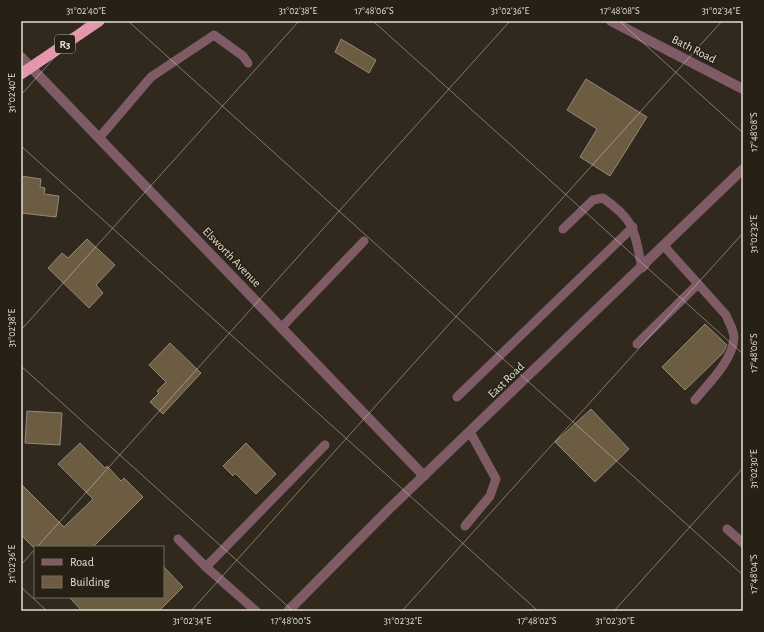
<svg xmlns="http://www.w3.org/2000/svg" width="764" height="632" viewBox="0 0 764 632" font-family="'Alegreya Sans',sans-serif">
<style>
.building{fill:#6c5c42;stroke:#91897a}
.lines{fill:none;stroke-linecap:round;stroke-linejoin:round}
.service{stroke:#7f5c65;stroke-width:9}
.minor{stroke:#7f5c65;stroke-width:10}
.trunk{stroke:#e496ac;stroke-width:11}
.ticks{fill:none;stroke:#e2ded6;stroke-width:1;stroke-opacity:0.45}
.labels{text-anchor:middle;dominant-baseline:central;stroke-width:3;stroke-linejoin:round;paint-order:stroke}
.shield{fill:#272014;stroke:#aaa59c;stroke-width:1}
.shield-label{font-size:11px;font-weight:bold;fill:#e2ded6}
.street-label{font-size:12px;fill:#e2ded6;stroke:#272014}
.neatline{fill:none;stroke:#e2ded6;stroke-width:1.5}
.ticks-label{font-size:10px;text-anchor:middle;fill:#e2ded6}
</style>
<rect width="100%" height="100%" fill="#31291d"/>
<!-- building -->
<g class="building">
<polygon points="341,39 376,60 369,73 335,52"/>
<polygon points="586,79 647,117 610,176 580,157 597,129 567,110"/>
<polygon points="21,176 41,179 40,187 45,188 44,194 59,196 56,217 21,213"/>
<polygon points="87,239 115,265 96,285 103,293 89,308 48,268 62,253 68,258"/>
<polygon points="705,324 727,345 723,353 685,390 662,367"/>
<polygon points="170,343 201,373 163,414 150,402 159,393 157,391 166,382 149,365"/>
<polygon points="591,409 629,449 595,482 555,442"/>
<polygon points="27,411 62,413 60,445 25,443"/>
<polygon points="80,443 105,468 107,466 121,481 124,478 143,497 93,547 33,547 21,535 21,484 64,527 93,499 58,464"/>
<polygon points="246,443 276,474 256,494 235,473 233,476 223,466"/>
<polygon points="163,566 183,587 159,611 82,611 69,597 163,597"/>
</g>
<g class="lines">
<!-- service -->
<g class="service">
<polyline points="99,138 151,77 214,35 243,56 248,63"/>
<path d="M563 229 593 200 603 198C636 221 634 231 642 268L645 265"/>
<path d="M664 246 726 315C729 323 734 330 734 338 733 360 708 384 695 400"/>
<polyline points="281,328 364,241"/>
<polyline points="637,344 698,284"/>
<polyline points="457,397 633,227"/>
<polyline points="465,526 490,496 496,479 470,432"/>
<polyline points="727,529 743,543"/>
<polyline points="178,539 206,567 256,611"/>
<polyline points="206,567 325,445"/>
</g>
<!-- minor -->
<g class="minor">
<polyline points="611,21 743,89"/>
<polyline points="21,57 424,476"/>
<polyline points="288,611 389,509 743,169"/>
</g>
<!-- trunk -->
<polyline class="trunk" points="21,74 99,21"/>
</g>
<!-- ticks -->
<path class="ticks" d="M128 21 743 575M373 21 743 354M619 21 743 133M21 95 87 21M21 146 538 611M21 330 299 21M21 366 293 611M37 547 510 21M21 565 35 549M21 587 47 611M191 611 722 21M402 611 743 233M614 611 743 468"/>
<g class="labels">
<!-- shield labels -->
<rect class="shield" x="55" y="35" width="20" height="18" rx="3"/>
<g class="shield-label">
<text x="65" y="44">R3</text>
</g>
<!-- street labels -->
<g class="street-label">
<text transform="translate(694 49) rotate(27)">Bath Road</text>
<text transform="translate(232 257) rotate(46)">Elsworth Avenue</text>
<text transform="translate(506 380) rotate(-44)">East Road</text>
</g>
</g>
<!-- border -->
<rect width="764" height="632" fill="none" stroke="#272014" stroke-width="44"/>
<!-- legend -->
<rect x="34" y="546" width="130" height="52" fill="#272014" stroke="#726c62"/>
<rect x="42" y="559" width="20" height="6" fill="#7f5c65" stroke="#726c62"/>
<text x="70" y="566" font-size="12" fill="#e2ded6">Road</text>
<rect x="42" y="576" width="20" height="12" fill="#6c5c42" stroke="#726c62"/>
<text x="70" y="586" font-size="12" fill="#e2ded6">Building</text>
<rect x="22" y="22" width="720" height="588" class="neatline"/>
<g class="ticks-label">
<text x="86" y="14">31°02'40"E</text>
<text x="298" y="14">31°02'38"E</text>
<text x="374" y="14">17°48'06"S</text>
<text x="510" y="14">31°02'36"E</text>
<text x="620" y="14">17°48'08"S</text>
<text x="721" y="14">31°02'34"E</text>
<text transform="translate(11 93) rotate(-90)" y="4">31°02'40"E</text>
<text transform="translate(753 132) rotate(-90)" y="4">17°48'08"S</text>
<text transform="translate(753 234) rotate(-90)" y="4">31°02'32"E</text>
<text transform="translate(11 328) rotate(-90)" y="4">31°02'38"E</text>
<text transform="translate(753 353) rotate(-90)" y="4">17°48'06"S</text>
<text transform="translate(753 469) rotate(-90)" y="4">31°02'30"E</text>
<text transform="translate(11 564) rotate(-90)" y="4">31°02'36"E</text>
<text transform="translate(753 574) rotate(-90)" y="4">17°48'04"S</text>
<text x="192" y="624">31°02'34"E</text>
<text x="291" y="624">17°48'00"S</text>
<text x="403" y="624">31°02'32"E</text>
<text x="537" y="624">17°48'02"S</text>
<text x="615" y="624">31°02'30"E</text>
</g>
</svg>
